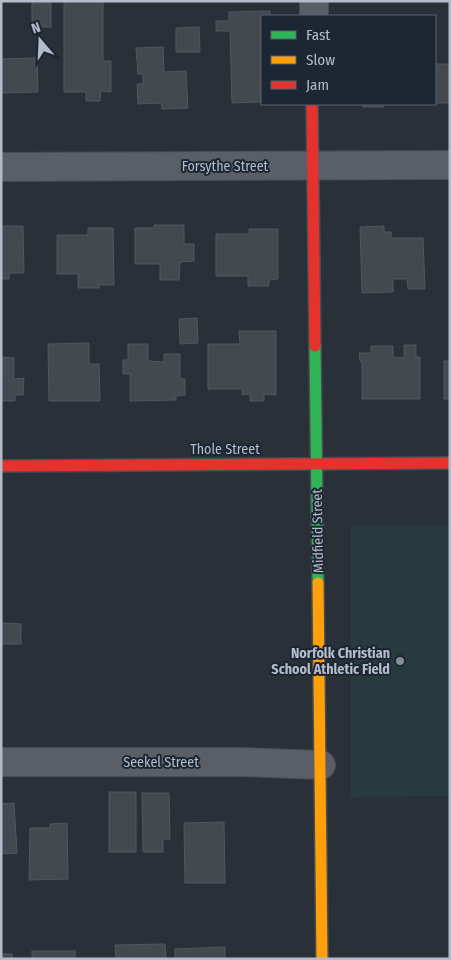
<svg xmlns="http://www.w3.org/2000/svg" width="451" height="960" viewBox="0 0 451 960" font-family="'Fira Sans Condensed',sans-serif">
<style>
.green{fill:#273a3e}
.building{fill:#444950;stroke:#52575f}
.lines{fill:none;stroke-linecap:round;stroke-linejoin:round}
.street-casing{stroke:#484c53;stroke-width:30}
.fast-casing{stroke:#484c53;stroke-width:14}
.slow-casing{stroke:#484c53;stroke-width:14}
.jam-casing{stroke:#484c53;stroke-width:14}
.street{stroke:#5a5e66;stroke-width:28}
.fast{stroke:#30b455;stroke-width:11}
.slow{stroke:#ff9f0a;stroke-width:11}
.jam{stroke:#e5322d;stroke-width:11}
.poi-dot{fill:#848b96;stroke:#1d2633;stroke-width:2}
.labels{text-anchor:middle;dominant-baseline:central;stroke-width:4;stroke-linejoin:round;paint-order:stroke}
.street-label{font-size:14px;fill:#b4bcc9;stroke:#1d2633}
.poi-label{font-size:14px;font-weight:bold;fill:#b4bcc9;stroke:#1d2633;text-anchor:end}
</style>
<rect width="100%" height="100%" fill="#2a3038"/>
<!-- green -->
<polygon class="green" points="351,526 450,526 450,796 351,797"/>
<!-- building -->
<g class="building">
<polygon points="64,1 103,1 103,61 111,61 111,92 101,91 100,101 86,101 86,92 64,92"/>
<rect x="32" y="3" width="19" height="24"/>
<polygon points="270,11 270,16 262,16 261,102 232,103 230,31 216,31 216,21 229,21 229,12"/>
<polygon points="199,27 200,52 176,52 176,28"/>
<polygon points="163,47 164,72 186,71 188,108 162,109 161,103 138,104 137,84 143,84 143,74 138,74 136,48"/>
<polygon points="37,58 38,92 1,93 1,59"/>
<rect x="435" y="64" width="15" height="39"/>
<rect x="363" y="104" width="20" height="3"/>
<polygon points="154,225 184,225 184,244 194,244 194,261 180,262 179,280 160,280 160,264 135,264 135,228 154,228"/>
<polygon points="1,226 23,226 24,273 9,273 9,279 1,279"/>
<polygon points="384,226 384,232 391,232 391,238 423,238 425,289 408,289 407,279 393,279 393,292 362,293 360,227"/>
<polygon points="88,228 113,228 114,285 99,285 99,288 78,288 78,274 57,274 57,235 88,235"/>
<polygon points="249,229 278,229 278,279 269,280 269,286 248,286 248,276 216,276 216,234 249,234"/>
<polygon points="197,318 198,343 180,344 179,319"/>
<polygon points="239,331 276,331 276,395 264,394 264,401 250,401 250,394 242,395 242,389 208,389 208,344 240,344"/>
<polygon points="89,343 89,364 99,364 100,401 49,401 48,344"/>
<polygon points="128,344 148,344 148,361 164,362 164,354 180,354 180,379 185,379 185,395 176,396 176,400 130,401 130,374 123,374 123,360 128,360"/>
<polygon points="404,345 416,345 416,357 420,357 420,399 362,399 362,361 360,361 359,353 371,353 371,346 393,346 393,357 404,358"/>
<polygon points="2,357 14,358 14,379 24,378 23,395 15,395 15,401 1,401"/>
<rect x="444" y="361" width="6" height="38"/>
<polygon points="1,623 21,624 21,644 1,644"/>
<rect x="109" y="792" width="27" height="60"/>
<polygon points="142,793 169,793 170,839 163,839 163,852 143,852"/>
<polygon points="14,803 17,853 1,854 1,804"/>
<polygon points="224,822 225,883 185,883 184,823"/>
<polygon points="67,823 68,879 29,880 30,828 50,828 50,824"/>
<polygon points="165,944 166,959 116,959 115,945"/>
<polygon points="225,947 225,959 175,959 175,949"/>
<rect x="32" y="951" width="43" height="8"/>
<rect x="1" y="954" width="11" height="5"/>
</g>
<g class="lines">
<defs>
<g id="street">
<polyline points="314,16 314,1"/>
<polyline points="1,167 450,165"/>
<polyline points="1,762 240,762 321,765"/>
</g>
<polyline id="fast" points="315,346 318,583"/>
<polyline id="slow" points="318,583 322,959"/>
<g id="jam">
<polyline points="312,104 315,346"/>
<polyline points="1,466 450,463"/>
</g>
</defs>
<!-- street casing -->
<use href="#street" class="street-casing"/>
<!-- fast casing -->
<use href="#fast" class="fast-casing"/>
<!-- slow casing -->
<use href="#slow" class="slow-casing"/>
<!-- jam casing -->
<use href="#jam" class="jam-casing"/>
<!-- street -->
<use href="#street" class="street"/>
<!-- fast -->
<use href="#fast" class="fast"/>
<!-- slow -->
<use href="#slow" class="slow"/>
<!-- jam -->
<use href="#jam" class="jam"/>
</g>
<!-- markers -->
<circle class="poi-dot" cx="400" cy="661" r="5"/>
<g class="labels">
<!-- street labels -->
<g class="street-label">
<text x="225" y="166">Forsythe Street</text>
<text x="225" y="449">Thole Street</text>
<text transform="translate(318 531) rotate(-91)">Midfield Street</text>
<text x="161" y="762">Seekel Street</text>
</g>
<!-- poi labels -->
<g class="poi-label">
<text x="390" y="653">Norfolk Christian<tspan x="390" dy="16">School Athletic Field</tspan></text>
</g>
</g>
<!-- border -->
<rect width="451" height="960" fill="none" stroke="#b4bcc9" stroke-width="5"/>
<!-- legend -->
<rect x="261" y="15" width="175" height="90" fill="#1d2633" stroke="#59626f"/>
<rect x="271" y="31" width="25" height="8" fill="#30b455" stroke="#59626f"/>
<text x="306" y="40" font-size="15" fill="#b4bcc9">Fast</text>
<rect x="271" y="56" width="25" height="8" fill="#ff9f0a" stroke="#59626f"/>
<text x="306" y="65" font-size="15" fill="#b4bcc9">Slow</text>
<rect x="271" y="81" width="25" height="8" fill="#e5322d" stroke="#59626f"/>
<text x="306" y="90" font-size="15" fill="#b4bcc9">Jam</text>
<!-- north arrow -->
<g transform="translate(40 40) rotate(341)" stroke="#1d2633" stroke-width="4" paint-order="stroke">
<path d="M0-4L9 19L0 12L-9 19Z" fill="#b4bcc9"/>
<text y="-8" font-size="14" font-weight="bold" text-anchor="middle" fill="#b4bcc9">N</text>
</g>
</svg>
